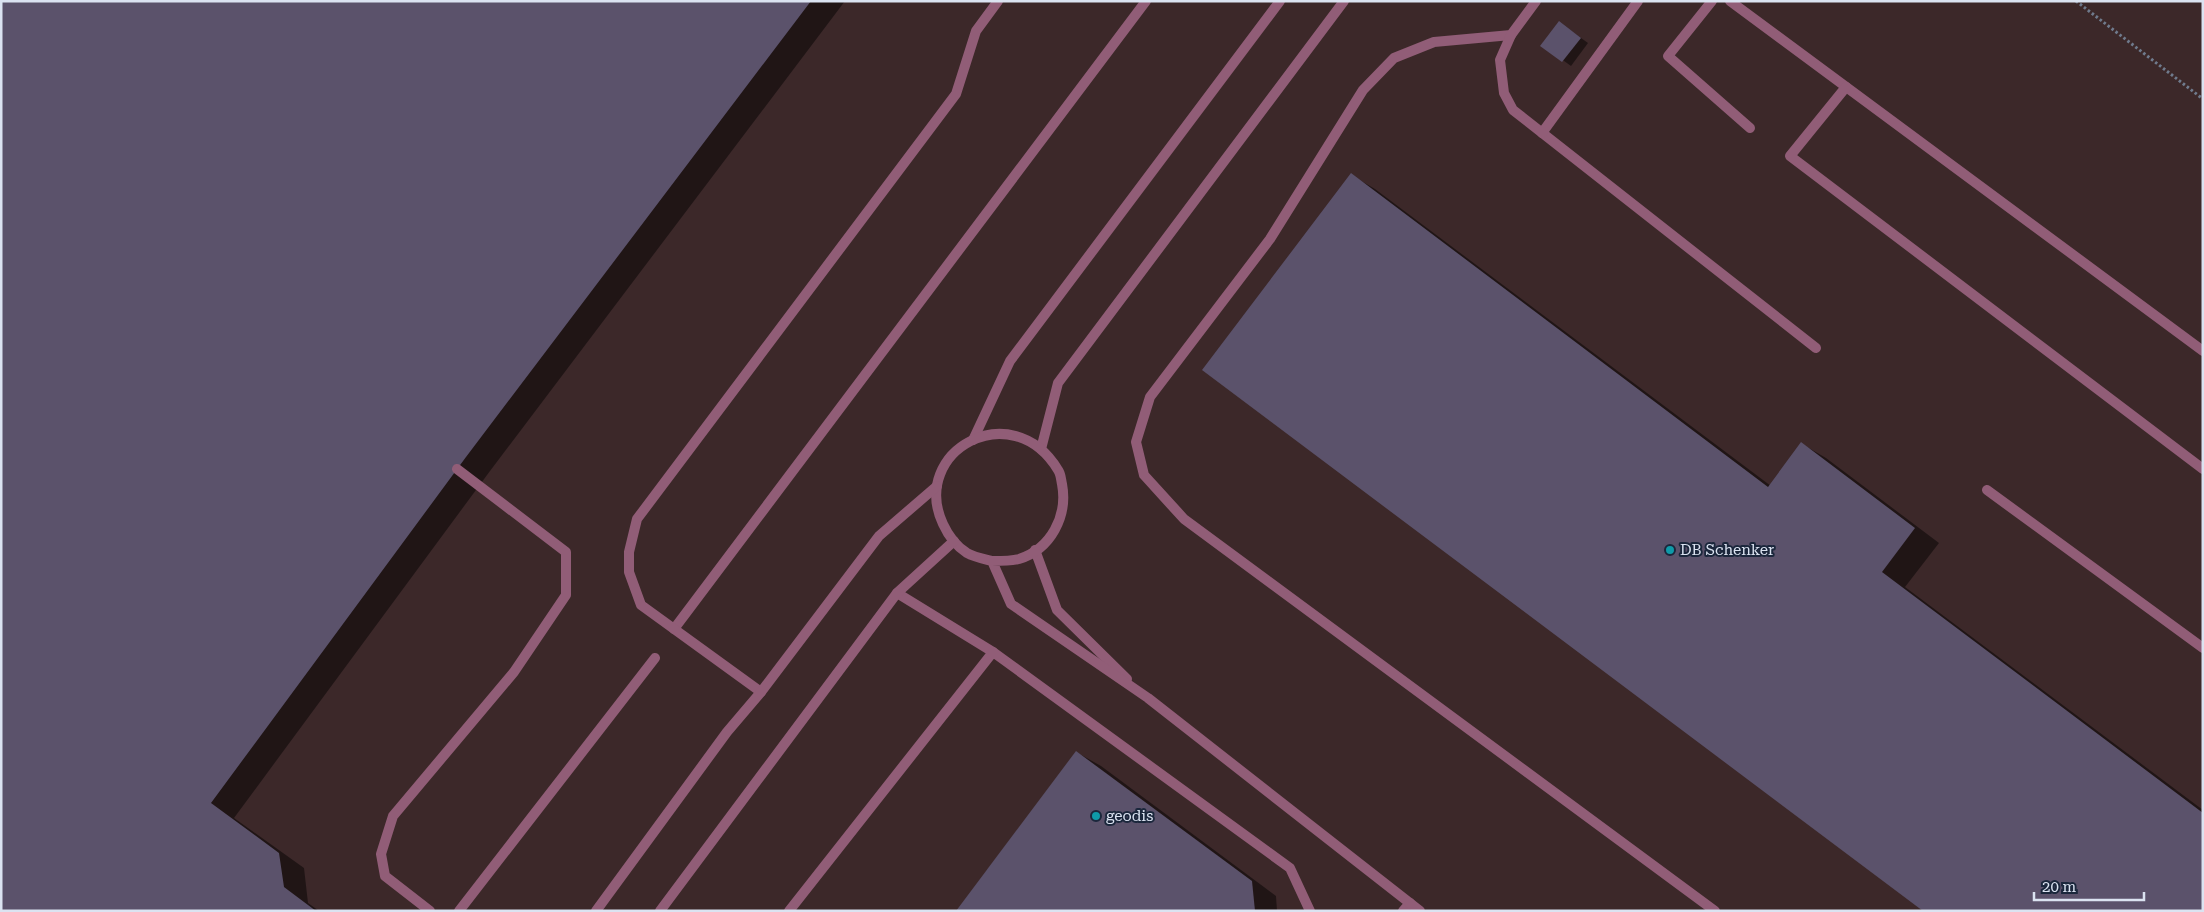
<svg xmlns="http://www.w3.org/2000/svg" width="2204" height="912" viewBox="0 0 2204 912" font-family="'Roboto Serif',serif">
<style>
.industrial{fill:#3c2829}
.shadow{fill:#0007}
.building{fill:#5b526b}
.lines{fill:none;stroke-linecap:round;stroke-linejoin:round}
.path{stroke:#6f7a8c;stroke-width:3;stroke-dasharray:2.5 2.5;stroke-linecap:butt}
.service{stroke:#915d77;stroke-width:10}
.minor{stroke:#915d77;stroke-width:10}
.culture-dot{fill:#0f9aa8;stroke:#1b273c;stroke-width:2}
.labels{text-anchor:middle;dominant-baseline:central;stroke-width:4;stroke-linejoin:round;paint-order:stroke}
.poi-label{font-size:15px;fill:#dbe3f1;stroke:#1b273c;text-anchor:start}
</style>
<rect width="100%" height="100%" fill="#1b273c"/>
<!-- industrial -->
<rect class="industrial" x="1" y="1" width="2202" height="910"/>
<!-- shadow -->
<g class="shadow">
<polygon points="1,1 845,1 490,471 234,818 304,868 308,903 319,911 1,911"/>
<polygon points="1567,28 1588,43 1571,66 1542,45"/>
<polygon points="1351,175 1375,189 1771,486 1802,444 1826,458 1939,543 1905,587 2203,810 2203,911"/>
<polygon points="1076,752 1101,766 1276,896 1277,911 958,911"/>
</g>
<!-- building -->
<g class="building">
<polygon points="1,1 811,1 466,457 211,803 279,853 284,887 316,911 1,911"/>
<polygon points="1559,21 1581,38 1562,62 1540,46"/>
<polygon points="1351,173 1768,487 1801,442 1915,528 1882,572 2203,813 2203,911 1923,911 1202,370"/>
<polygon points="1076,751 1252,881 1255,911 956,911"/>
</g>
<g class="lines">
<!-- path -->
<polyline class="path" points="2076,1 2203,99"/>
<!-- service -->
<g class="service">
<polyline points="1536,1 1511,35 1434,42 1394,58 1363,90 1270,239 1150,397 1136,442 1144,475 1184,519 1715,911"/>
<polyline points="1712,1 1668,56 1750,128"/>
<polyline points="1730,1 2203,351"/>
<polyline points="1511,35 1500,60 1504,93 1513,110 1816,348"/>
<polyline points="1846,87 1790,156 2203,469"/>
<polyline points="1542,133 1638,1"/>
<polyline points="1987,490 2203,648"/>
<polyline points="897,593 993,652"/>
<polyline points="674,629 1146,1"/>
<polyline points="761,692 641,605 629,572 629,552 637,519 956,94 976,31 998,1"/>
<polyline points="430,911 385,876 381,854 393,816 514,672 566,595 566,552 457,469"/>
<polyline points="459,911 655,658"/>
<polyline points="789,911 993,652 1290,868 1310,911"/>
<polyline points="1403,911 1410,903"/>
</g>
<!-- minor -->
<g class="minor">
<polyline points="973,440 1010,361 1280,1"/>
<polyline points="1041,449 1058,383 1344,1"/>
<polyline points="1035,550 1057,610 1127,679"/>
<path d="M992 561C1000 561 1011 561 1019 559 1051 549 1068 516 1062 484 1061 480 1061 474 1058 470 1012 394 909 451 943 524 948 535 956 546 967 553 974 557 984 559 992 561L1011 604 1148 698 1420 911"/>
<polyline points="596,911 727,732 761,692 879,536 937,486"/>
<polyline points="660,911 897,593 954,541"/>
</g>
</g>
<!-- markers -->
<g class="culture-dot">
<circle cx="1670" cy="550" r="5"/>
<circle cx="1096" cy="816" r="5"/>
</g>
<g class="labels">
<!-- poi labels -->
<g class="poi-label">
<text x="1680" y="550">DB Schenker</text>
<text x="1106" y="816">geodis</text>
</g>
</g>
<!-- border -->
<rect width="2204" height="912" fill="none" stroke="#dbe3f1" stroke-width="5"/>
<!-- scale -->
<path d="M2034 892v8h110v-8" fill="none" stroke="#dbe3f1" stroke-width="2.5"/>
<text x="2042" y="892" font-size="15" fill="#dbe3f1" stroke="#1b273c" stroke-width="4" paint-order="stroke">20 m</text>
</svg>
